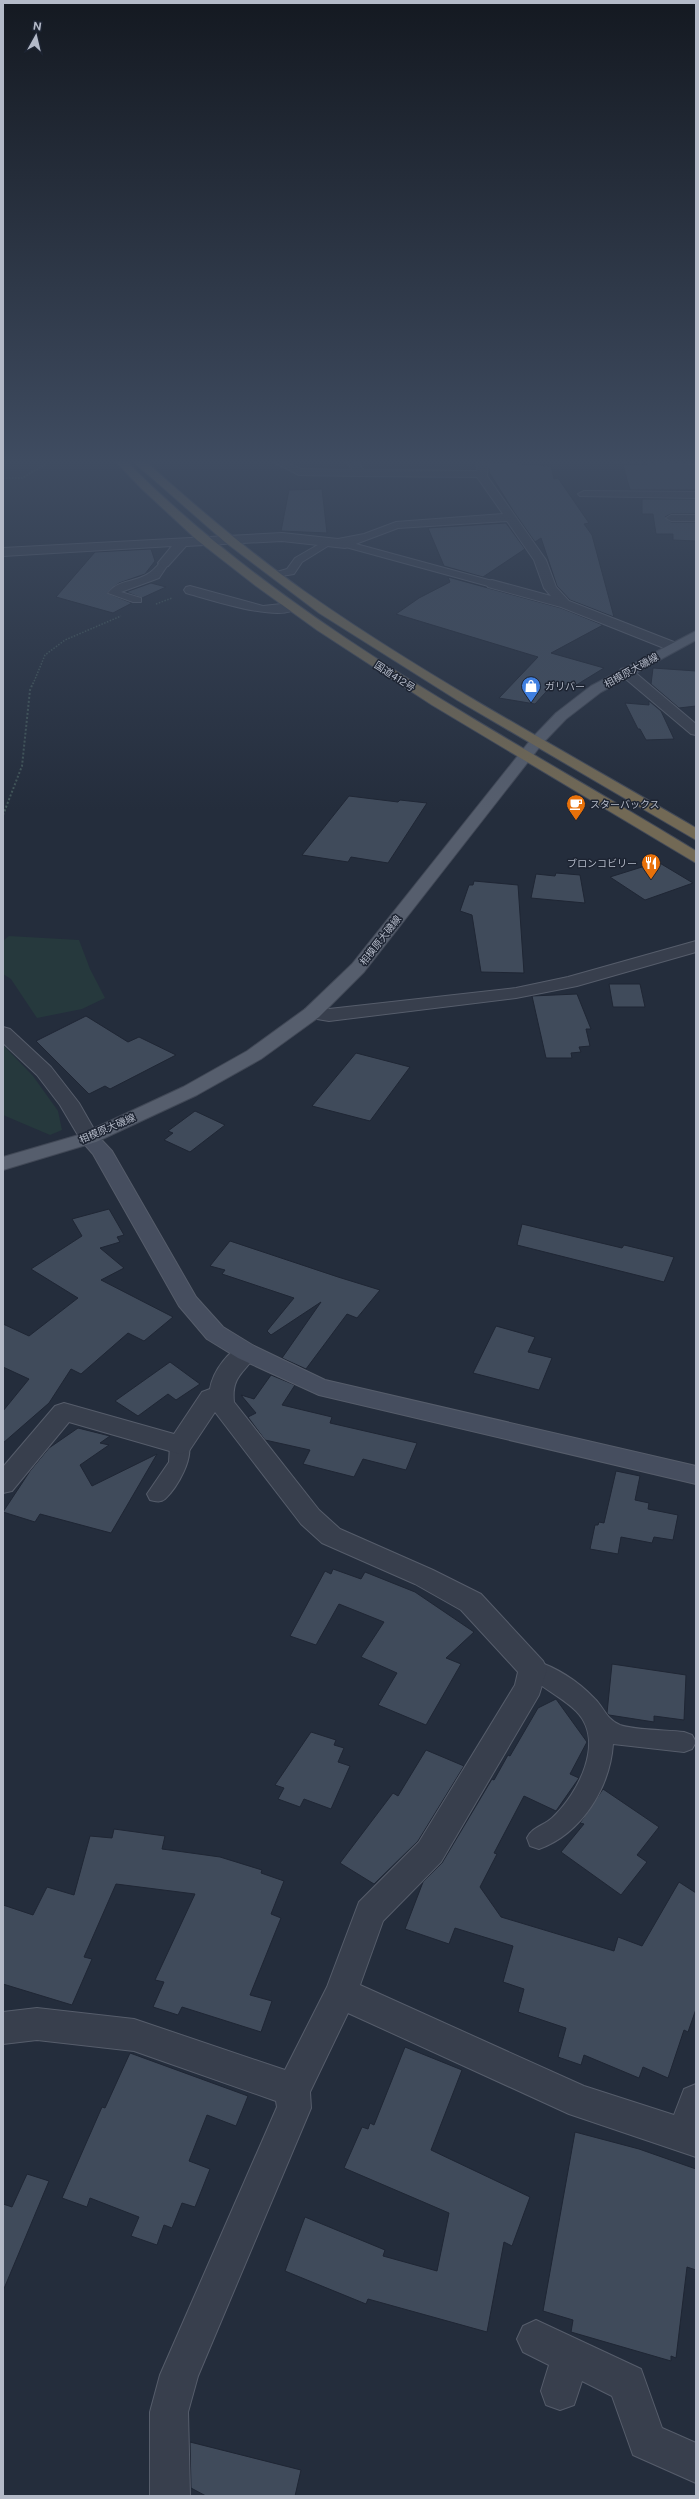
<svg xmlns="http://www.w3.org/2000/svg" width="699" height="2499" viewBox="0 0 699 2499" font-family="'Public Sans','Noto Sans JP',sans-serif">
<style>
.green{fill:#26393d}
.building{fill:#404b5b;stroke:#1f2634}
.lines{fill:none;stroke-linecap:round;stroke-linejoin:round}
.lane-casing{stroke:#565d6b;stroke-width:2}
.street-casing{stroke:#565d6b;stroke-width:2}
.secondary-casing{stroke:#565d6b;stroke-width:2}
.primary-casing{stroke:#414856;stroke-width:2}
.highway-casing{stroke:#434a58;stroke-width:2}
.path-far1{stroke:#415558;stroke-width:1.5;stroke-dasharray:1.5 1.5;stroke-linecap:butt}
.path{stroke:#415558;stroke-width:2;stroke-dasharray:2 2;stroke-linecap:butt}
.lane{fill:#383f4d;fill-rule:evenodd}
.street{fill:#383f4d;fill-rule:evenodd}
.secondary{fill:#464e5f;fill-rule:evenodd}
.primary{fill:#565e6d;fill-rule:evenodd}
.highway{fill:#726955;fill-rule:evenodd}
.labels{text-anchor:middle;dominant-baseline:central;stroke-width:3;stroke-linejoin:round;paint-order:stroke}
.far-street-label{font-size:10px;fill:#b4bac8;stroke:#1d2432}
.far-poi-label{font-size:10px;fill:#b4bac8;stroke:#1d2432;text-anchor:start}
</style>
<rect width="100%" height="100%" fill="#242d3c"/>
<!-- green -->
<g class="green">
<polygon points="9,936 79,940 90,969 105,998 82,1009 37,1018 11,979 3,974 3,941"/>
<polygon points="3,1045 33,1076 58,1111 62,1130 50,1135 3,1115"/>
</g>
<!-- building -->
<g class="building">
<polygon points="489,462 551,466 554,479 558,478 589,523 584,524 592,535 614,617 570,600 557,586 541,538 535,542 514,512 489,472"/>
<polygon points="623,465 696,465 696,490 630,490"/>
<polygon points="322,489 327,533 281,531 289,490"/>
<polygon points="642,499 696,499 696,514 671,514 665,517 671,522 696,522 696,541 673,540 673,534 656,534 653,514 642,514"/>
<polygon points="506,523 525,549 483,577 444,566 428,528"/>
<polygon points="151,549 155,561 145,574 119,583 107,593 132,603 113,613 56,597 95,552"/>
<polygon points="448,577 561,608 603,625 551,653 604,668 573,687 554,683 535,704 499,698 538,657 396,614 419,598 450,582"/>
<polygon points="151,583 166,587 142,598 126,592"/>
<polygon points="653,668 696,671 696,706 679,708 651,684"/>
<polygon points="649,701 661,711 674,739 646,740 640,729 638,729 625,703 649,705"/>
<polygon points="349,796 398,802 400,800 427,803 388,863 351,857 348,862 302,855"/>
<polygon points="658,862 693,883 645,900 610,877"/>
<polygon points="556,873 580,875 585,903 531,898 536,874 555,876"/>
<polygon points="474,881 518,885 524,973 481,972 472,915 460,911 469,885 473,885"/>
<polygon points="609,984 640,984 645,1007 613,1007"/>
<polygon points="577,994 591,1029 586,1029 590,1046 579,1047 581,1052 571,1053 572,1058 546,1058 532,996"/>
<polygon points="86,1016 128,1042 139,1037 176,1055 110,1089 105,1086 89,1094 36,1041"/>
<polygon points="356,1053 410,1067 370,1121 312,1106"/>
<polygon points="195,1111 225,1125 190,1152 164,1140 173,1133 168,1131"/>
<polygon points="109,1209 124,1235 117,1237 120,1242 100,1248 124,1268 101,1280 173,1317 144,1341 128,1333 81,1374 71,1369 49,1403 3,1443 3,1411 29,1379 3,1367 3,1324 29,1336 78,1298 31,1269 82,1236 72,1219"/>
<polygon points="522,1224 622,1248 624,1245 674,1257 664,1282 517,1245"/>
<polygon points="230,1241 338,1277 380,1290 357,1318 347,1314 306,1369 282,1358 321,1302 271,1335 267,1331 294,1298 222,1274 225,1270 210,1266"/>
<polygon points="496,1326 535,1337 528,1352 552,1358 539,1390 473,1373"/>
<polygon points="170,1362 200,1384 176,1400 168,1394 138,1416 115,1401"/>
<polygon points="271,1375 295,1385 282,1405 332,1417 330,1423 417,1443 406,1470 363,1459 354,1477 303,1464 310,1450 265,1440 248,1417 256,1413 241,1395 254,1399"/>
<polygon points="78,1428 110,1436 100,1443 109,1445 80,1465 92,1486 157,1454 111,1533 40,1514 35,1522 3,1512 30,1471 49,1448"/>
<polygon points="616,1471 640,1476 635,1500 649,1503 648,1509 678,1515 673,1540 654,1537 652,1543 621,1537 618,1554 590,1549 595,1525 598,1525 599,1522 604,1523"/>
<polygon points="333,1569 361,1579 365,1572 415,1592 474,1632 446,1658 461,1664 426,1725 378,1705 397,1673 361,1657 384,1622 339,1604 316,1645 290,1636 325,1571 331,1574"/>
<polygon points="612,1664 686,1675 684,1720 654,1716 654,1722 609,1715 607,1713"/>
<polygon points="556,1699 587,1742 570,1774 579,1778 556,1811 524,1796 494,1853 497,1854 480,1887 501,1917 614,1951 618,1937 642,1946 679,1882 696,1893 696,2009 688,2032 684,2030 668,2078 643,2067 639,2078 584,2055 581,2065 558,2057 566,2028 518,2012 524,1989 503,1982 513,1946 455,1928 449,1944 405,1929 423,1882 442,1863 492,1779 494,1780 508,1755 510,1756 538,1708"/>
<polygon points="311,1732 336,1740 334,1745 344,1748 338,1762 350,1766 331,1809 304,1799 300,1807 278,1799 284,1788 275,1785"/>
<polygon points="426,1750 464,1766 418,1841 374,1884 340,1863 393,1793 398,1796"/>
<polygon points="603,1789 659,1827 637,1855 647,1862 621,1895 561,1852 584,1824 580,1823"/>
<polygon points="114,1829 165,1836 162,1849 220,1857 262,1870 261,1873 284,1881 271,1914 281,1918 250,1995 272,2001 261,2032 182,2007 178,2015 153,2007 164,1982 155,1980 195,1894 116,1884 84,1957 92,1959 72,2005 3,1984 3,1905 33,1915 47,1887 74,1895 90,1836 112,1838"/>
<polygon points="405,2047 462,2070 431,2150 530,2197 512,2246 504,2242 487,2332 368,2299 366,2304 285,2271 305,2217 385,2250 383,2256 437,2271 449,2213 344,2168 362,2127 368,2129 370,2123 374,2125"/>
<polygon points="130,2053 248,2096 236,2126 207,2115 189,2161 210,2169 195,2207 182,2203 172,2228 164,2225 157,2245 131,2236 139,2217 90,2198 87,2207 62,2198 102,2107 105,2108"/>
<polygon points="575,2132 639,2149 696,2169 696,2270 687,2267 676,2358 671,2356 671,2361 571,2332 573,2320 543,2311"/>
<polygon points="27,2174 49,2181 3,2291 3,2204 12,2207"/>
<polygon points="190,2442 301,2470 295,2496 206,2496 191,2488"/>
</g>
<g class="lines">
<defs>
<g id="lane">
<polygon points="270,460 281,460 301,469 361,470 365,473 361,476 299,475"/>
<polygon points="696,515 696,521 671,521 666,518 671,515"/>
<polygon points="328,539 336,541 302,562 294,574 275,577 270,574 287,569 295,558"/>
<polygon points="345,541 496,582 497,584 492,587 342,546 340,544"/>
<path d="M164 560 169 563 159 578 121 592 141 598V602H133L108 593C122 575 143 587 161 561Z"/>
<path d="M180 1438 187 1440C196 1456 177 1488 165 1499 160 1503 155 1501 150 1500L147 1494 169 1462 170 1445 173 1440Z"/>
<path d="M533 1660C556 1667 578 1681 595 1699 604 1708 607 1720 620 1725 634 1730 667 1730 684 1732L692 1735 696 1742 692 1749 684 1752 613 1744C610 1788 581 1834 539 1849L530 1846 527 1838C532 1827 543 1826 552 1818 578 1794 606 1741 576 1711 564 1698 527 1679 522 1669L525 1662Z"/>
</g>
<g id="street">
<polygon points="345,460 356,460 364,470 477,471 478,460 488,460 487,476 546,560 556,587 569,601 679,644 681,647 674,651 669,650 561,607 488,587 486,584 488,581 492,580 551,596 544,588 534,560 507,521 398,528 345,548 282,541 186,546 168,566 164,567 158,563 172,546 3,556 3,548 282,533 338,539 364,534 396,522 503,514 477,477 361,476 357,475"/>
<polygon points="614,460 696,460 696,464 619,463"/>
<polygon points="584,491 696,492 696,498 580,496 578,494"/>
<path d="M190 586 263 606 291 603 297 607C285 625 205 598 186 593L184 590 186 587Z"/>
<polygon points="626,668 631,669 696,724 696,735 691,734 621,675 619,672 621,669"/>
<polygon points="696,941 696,952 577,986 516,998 329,1021 305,1017 303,1013 305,1009 329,1009 516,988 568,977"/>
<polygon points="3,1027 10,1029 51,1067 79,1103 99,1138 96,1142 89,1144 82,1142 60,1105 37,1075 3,1043"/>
<path d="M246 1344 254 1346 258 1352C246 1372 231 1375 234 1402L319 1510 340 1529 433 1570 481 1594 543 1661 547 1669 539 1695 441 1862 383 1921 360 1985 584 2086 674 2115 684 2089 696 2084V2157L569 2114 348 2013 310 2092 311 2108 198 2376 188 2412 190 2496H150V2412L160 2375 277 2107 276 2101 134 2051 37 2040 3 2044V2012L37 2008 134 2019 285 2070 327 1987 359 1902 419 1842 515 1685 518 1672 461 1610 415 1584 322 1543 301 1524 215 1412 189 1451 180 1454 69 1422 12 1491 3 1493V1467L55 1406 64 1403 174 1434 202 1392 210 1389C213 1371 229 1349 246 1344Z"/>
<polygon points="536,2320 641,2369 662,2428 696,2443 696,2483 633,2455 612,2396 582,2381 574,2405 560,2410 546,2405 541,2391 549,2365 523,2352 517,2339 523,2326"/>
</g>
<polygon id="secondary" points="89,1132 96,1134 112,1151 196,1297 223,1327 254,1346 325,1380 696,1466 696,1484 319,1395 238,1358 207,1339 179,1306 93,1154 79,1138 82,1134"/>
<polygon id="primary" points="696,631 696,640 601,692 566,719 542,744 364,972 319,1017 261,1059 197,1095 96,1142 3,1170 3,1157 82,1134 183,1087 247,1051 305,1009 352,964 532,738 556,713 591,686"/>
<g id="highway">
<path d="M114 460H125C288 625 500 731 696 851V863L432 705 317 630 256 586 197 540 142 489Z"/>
<path d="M136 460H144C195 506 248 551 304 591 429 679 565 751 696 828V840L457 700 319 613 225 542 136 464Z"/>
</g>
</defs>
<!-- lane casing -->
<use href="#lane" class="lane-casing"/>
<!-- street casing -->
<use href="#street" class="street-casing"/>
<!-- secondary casing -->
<use href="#secondary" class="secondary-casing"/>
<!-- primary casing -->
<use href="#primary" class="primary-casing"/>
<!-- highway casing -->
<use href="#highway" class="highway-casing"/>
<!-- path-far1 -->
<g class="path-far1">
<polyline points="3,478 22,478 53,460"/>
<polyline points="156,604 172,598"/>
<polyline points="33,684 45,655 65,640 121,616"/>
</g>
<!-- path -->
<polyline class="path" points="3,815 22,766 30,690 33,683"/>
<!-- lane -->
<use href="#lane" class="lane"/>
<!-- street -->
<use href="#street" class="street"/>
<!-- secondary -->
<use href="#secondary" class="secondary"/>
<!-- primary -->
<use href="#primary" class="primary"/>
<!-- highway -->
<use href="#highway" class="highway"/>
</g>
<!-- sky -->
<linearGradient id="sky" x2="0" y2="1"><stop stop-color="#141921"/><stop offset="0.57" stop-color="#3f4c61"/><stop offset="1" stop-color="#3f4c61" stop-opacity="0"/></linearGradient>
<rect width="699" height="810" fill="url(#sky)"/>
<!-- icons -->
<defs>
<symbol id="shop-pin" viewBox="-11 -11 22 30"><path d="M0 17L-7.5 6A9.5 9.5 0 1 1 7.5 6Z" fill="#3f7fe0" stroke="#1d2432"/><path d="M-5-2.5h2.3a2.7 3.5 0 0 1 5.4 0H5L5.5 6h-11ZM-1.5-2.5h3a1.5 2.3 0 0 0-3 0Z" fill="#fff"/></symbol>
<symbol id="cafe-pin" viewBox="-11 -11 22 30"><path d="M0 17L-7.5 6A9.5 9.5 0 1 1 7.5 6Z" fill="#e8710a" stroke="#1d2432"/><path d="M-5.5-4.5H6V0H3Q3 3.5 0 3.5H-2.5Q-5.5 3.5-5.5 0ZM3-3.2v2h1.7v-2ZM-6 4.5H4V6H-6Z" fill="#fff"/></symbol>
<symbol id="restaurant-pin" viewBox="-11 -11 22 30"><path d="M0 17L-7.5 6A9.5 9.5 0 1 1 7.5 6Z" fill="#e8710a" stroke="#1d2432"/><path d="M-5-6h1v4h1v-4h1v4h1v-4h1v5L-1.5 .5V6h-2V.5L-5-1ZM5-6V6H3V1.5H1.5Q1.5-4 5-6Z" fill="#fff"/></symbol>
</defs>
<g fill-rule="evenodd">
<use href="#shop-pin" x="520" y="675" width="22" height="30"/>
<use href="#cafe-pin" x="565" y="793" width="22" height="30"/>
<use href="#restaurant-pin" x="640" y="852" width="22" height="30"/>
</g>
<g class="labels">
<!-- far-street labels -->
<g class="far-street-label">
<text transform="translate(631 670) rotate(-29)">相模原大磯線</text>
<text transform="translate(395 676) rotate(33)">国道412号</text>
<text transform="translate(380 940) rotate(-52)">相模原大磯線</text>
<text transform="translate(107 1128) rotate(-23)">相模原大磯線</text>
</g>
<!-- far-poi labels -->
<g class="far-poi-label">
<text x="545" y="686">ガリバー</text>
<text x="590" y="804">スターバックス</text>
<text x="637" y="863" text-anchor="end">ブロンコビリー</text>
</g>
</g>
<!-- border -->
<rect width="699" height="2499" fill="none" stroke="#b4bac8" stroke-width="8"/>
<!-- north arrow -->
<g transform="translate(36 36) rotate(8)" stroke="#1d2432" stroke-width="3" paint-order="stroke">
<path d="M0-3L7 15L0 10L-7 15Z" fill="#b4bac8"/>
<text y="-6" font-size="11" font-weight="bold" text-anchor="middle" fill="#b4bac8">N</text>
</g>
</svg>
